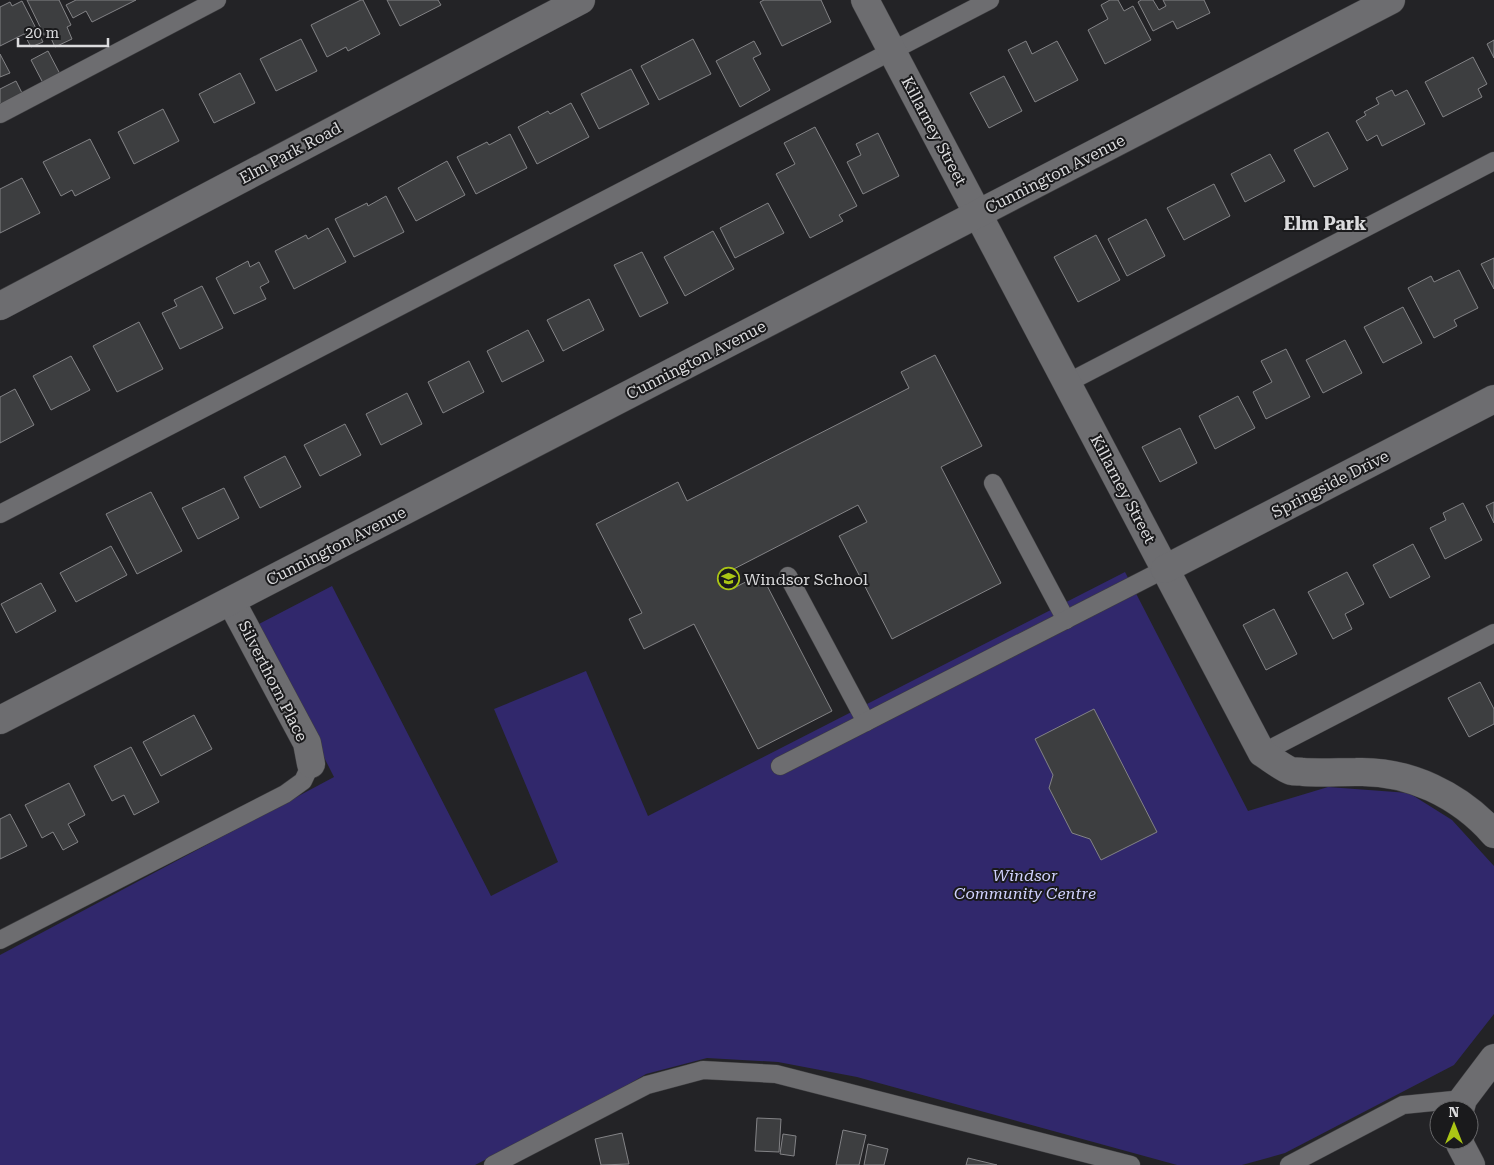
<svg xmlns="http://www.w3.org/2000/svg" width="1494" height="1165" viewBox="0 0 1494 1165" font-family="'Roboto Serif',serif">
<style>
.green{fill:#31286c}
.building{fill:#3d3e40;stroke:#838386}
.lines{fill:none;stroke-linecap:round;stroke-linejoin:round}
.lane-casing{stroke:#3e3e40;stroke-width:19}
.street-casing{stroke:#3e3e40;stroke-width:29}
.lane{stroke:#6d6d70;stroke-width:18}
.street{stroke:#6d6d70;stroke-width:28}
.labels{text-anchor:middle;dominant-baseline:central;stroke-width:4;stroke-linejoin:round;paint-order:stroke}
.street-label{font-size:16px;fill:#dbdbdd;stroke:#1a1a1c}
.poi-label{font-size:16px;fill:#dbdbdd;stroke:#1a1a1c;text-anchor:start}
.park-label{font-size:16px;font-style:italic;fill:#d1d2fe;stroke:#1a1a1c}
.neighbourhood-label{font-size:18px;font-weight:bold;fill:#dbdbdd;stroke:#1a1a1c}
</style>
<rect width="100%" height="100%" fill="#232326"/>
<!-- green -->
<polygon class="green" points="1125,572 1248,811 1328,787 1409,793 1452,820 1494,866 1494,1014 1454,1065 1285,1153 1242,1165 1177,1165 857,1077 778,1062 707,1058 646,1074 597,1103 475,1165 0,1165 0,955 334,777 257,625 332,586 491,896 558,862 494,709 586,671 648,816"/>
<!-- building -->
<g class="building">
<polygon points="27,0 59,0 71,25 67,27 72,39 55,47 49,34 45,37"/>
<polygon points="76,0 136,0 92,22 86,11 73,18 66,5"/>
<polygon points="361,0 363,0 380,34 348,51 346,47 327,57 311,25"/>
<polygon points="387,0 438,0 441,5 400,26"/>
<polygon points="764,0 821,0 831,22 782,46 760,2"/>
<polygon points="1110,0 1118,0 1124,11 1133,6 1151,40 1105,64 1088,30 1108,19 1101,5"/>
<polygon points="1141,0 1153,0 1159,10 1166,6 1163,0 1204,0 1210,13 1177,29 1173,21 1153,31 1138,2"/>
<polygon points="22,1 43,42 31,47 24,34 0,46 0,7 10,2 12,6"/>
<polygon points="301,39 317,71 276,91 260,59"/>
<polygon points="693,39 711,74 659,100 641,66"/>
<polygon points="1494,40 1494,58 1487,44"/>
<polygon points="754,41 761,54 753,58 770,90 740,107 716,61"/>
<polygon points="1026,41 1032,54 1057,41 1078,80 1035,102 1008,50"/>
<polygon points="48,51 60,74 43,83 31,60"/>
<polygon points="0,54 10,73 0,77"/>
<polygon points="1473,57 1487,84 1478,89 1482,97 1443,117 1425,82"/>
<polygon points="631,69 649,104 599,129 581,94"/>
<polygon points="240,73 255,103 214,123 199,94"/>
<polygon points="1004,76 1022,111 989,128 970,93"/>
<polygon points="16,81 23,95 0,106 0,89"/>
<polygon points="1392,90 1395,96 1407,90 1425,124 1382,146 1377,135 1367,141 1356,121 1366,115 1364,112 1379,104 1376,98"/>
<polygon points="571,103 589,137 537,164 518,127 548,111 550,114"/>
<polygon points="163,109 179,141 134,164 118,132"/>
<polygon points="815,127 857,206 839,215 843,221 810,238 776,174 795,164 784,143"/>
<polygon points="1328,132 1348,169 1314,187 1294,150"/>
<polygon points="878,133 899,176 863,194 847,162 861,155 856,144"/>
<polygon points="510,134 527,168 476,194 457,157 487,142 489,145"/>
<polygon points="90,139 110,178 75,196 72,190 61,196 43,162"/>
<polygon points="1270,154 1285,181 1245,202 1231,174"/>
<polygon points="447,161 465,195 416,221 398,188"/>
<polygon points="22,178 40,213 0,233 0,189"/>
<polygon points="1214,184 1230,216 1184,240 1167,208"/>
<polygon points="386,196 404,232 354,257 335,219 367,203 368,206"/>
<polygon points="768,203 784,233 735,258 720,228"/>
<polygon points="1146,219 1165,256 1127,276 1108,239"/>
<polygon points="328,228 346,262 294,289 275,251 306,235 308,239"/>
<polygon points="713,231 734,269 685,296 664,257"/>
<polygon points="1096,235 1120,280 1078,302 1054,257"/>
<polygon points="642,252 668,303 640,317 614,265"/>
<polygon points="1494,258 1494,289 1481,264"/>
<polygon points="248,261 250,267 259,262 269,282 260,287 266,299 234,314 216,278"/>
<polygon points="1459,270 1478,308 1454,320 1457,326 1434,338 1408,288 1431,276 1434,282"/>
<polygon points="202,286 223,328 180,349 162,313 177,306 174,300"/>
<polygon points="589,299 604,330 563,351 547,320"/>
<polygon points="1403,307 1422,343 1383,363 1364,327"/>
<polygon points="139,322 163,369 117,392 93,346"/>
<polygon points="528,330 544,361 502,382 487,351"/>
<polygon points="1345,340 1362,373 1323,393 1306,360"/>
<polygon points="1286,349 1310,397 1266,419 1253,392 1272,382 1261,361"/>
<polygon points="935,355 982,446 941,467 1001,583 892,639 839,536 867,522 858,505 726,573 734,588 761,574 832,711 758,749 694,624 644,649 629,619 642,613 596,524 678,482 687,501 909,388 901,372"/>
<polygon points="71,356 90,390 51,410 33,376"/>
<polygon points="469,361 484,392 443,413 428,382"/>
<polygon points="15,389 34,425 0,443 0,397"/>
<polygon points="407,393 422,424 381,445 366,414"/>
<polygon points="1238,396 1255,428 1215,449 1199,416"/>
<polygon points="345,424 361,455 320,476 304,445"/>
<polygon points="1180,428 1197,463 1160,482 1142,447"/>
<polygon points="285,456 301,487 260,508 244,477"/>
<polygon points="224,488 239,518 198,539 182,508"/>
<polygon points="151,492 182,551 137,574 106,514"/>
<polygon points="1494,502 1494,523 1486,506"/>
<polygon points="1463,503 1482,540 1445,559 1430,528 1446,520 1443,513"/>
<polygon points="1413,544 1430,577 1390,598 1373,565"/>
<polygon points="111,546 127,575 76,602 60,573"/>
<polygon points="1347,572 1364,604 1345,614 1352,629 1333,639 1308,592"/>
<polygon points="41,583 56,611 16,633 1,604"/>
<polygon points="1274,609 1297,654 1266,670 1243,625"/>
<polygon points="1480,682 1494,709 1494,724 1469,737 1448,698"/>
<polygon points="1094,709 1157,832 1101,860 1090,839 1072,833 1049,788 1053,775 1035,739"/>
<polygon points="194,715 212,749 161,776 143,742"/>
<polygon points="131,747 159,802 134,815 124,795 112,801 94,766"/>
<polygon points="69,783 85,815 68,824 78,842 63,850 53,832 42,838 25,805"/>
<polygon points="10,814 27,846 0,859 0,819"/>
<polygon points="757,1118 781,1119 779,1152 755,1151"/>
<polygon points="843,1130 866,1135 859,1165 836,1165"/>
<polygon points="622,1133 629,1164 601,1165 595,1139"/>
<polygon points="783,1134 796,1136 794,1156 780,1154"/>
<polygon points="868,1144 888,1149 884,1165 864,1165"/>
<polygon points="968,1158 997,1165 966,1165"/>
</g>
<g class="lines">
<defs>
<g id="lane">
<polyline points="0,114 217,0"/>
<polyline points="1067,383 1494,161"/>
<polyline points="993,483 1066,620"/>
<polyline points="0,514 990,0"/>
<polyline points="788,576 866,722"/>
<polyline points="1262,753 1494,633"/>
<polyline points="780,766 1165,569"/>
<polyline points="0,940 285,794 303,781 311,764"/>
<polyline points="493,1165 647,1085 703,1070 776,1074 1131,1165"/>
<polyline points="1289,1165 1403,1105 1463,1099"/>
</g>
<g id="street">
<path d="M865 0 1262 753C1270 758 1283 768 1291 771 1295 772 1299 771 1303 772 1321 773 1338 772 1356 772 1408 770 1460 795 1494 834"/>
<polyline points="0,306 581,0"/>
<polyline points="1165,569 1494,399"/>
<polyline points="231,601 307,743 311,764"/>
<polyline points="0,720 1391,0"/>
<polyline points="1460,1110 1463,1099 1494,1058"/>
<polyline points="1460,1140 1460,1144 1471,1165"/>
</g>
</defs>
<!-- lane casing -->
<use href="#lane" class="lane-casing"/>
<!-- street casing -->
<use href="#street" class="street-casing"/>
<!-- lane -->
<use href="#lane" class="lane"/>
<!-- street -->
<use href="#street" class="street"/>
</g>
<!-- icons -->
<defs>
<symbol id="school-ring" viewBox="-11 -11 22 22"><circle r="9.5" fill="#1a1a1c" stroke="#abc615" stroke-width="1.5"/><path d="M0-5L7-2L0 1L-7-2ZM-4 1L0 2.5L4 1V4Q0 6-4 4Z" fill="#abc615"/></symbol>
</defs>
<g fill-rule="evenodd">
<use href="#school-ring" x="716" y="566" width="25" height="25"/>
</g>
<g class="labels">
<!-- street labels -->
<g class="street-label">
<text transform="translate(934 131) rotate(62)">Killarney Street</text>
<text transform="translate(290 153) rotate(-28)">Elm Park Road</text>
<text transform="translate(1055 174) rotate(-27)">Cunnington Avenue</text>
<text transform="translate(696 360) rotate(-27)">Cunnington Avenue</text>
<text transform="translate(1330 484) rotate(-27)">Springside Drive</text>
<text transform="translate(1123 489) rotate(62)">Killarney Street</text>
<text transform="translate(336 546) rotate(-27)">Cunnington Avenue</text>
<text transform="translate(273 681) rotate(63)">Silverthorn Place</text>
</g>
<!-- poi labels -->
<g class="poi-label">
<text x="744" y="579">Windsor School</text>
</g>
<!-- park labels -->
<g class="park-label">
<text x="1025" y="875">Windsor<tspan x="1025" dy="18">Community Centre</tspan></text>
</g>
<!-- neighbourhood labels -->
<g class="neighbourhood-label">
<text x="1325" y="223">Elm Park</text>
</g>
</g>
<!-- north arrow -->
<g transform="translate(1454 1125)"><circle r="24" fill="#1a1a1c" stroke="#676769"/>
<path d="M0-4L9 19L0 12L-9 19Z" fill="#abc615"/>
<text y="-8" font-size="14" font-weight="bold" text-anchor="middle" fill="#dbdbdd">N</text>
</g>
<!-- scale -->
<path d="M18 38v8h90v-8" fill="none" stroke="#dbdbdd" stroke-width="2.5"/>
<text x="25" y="38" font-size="15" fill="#dbdbdd" stroke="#1a1a1c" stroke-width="4" paint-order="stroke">20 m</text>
</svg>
